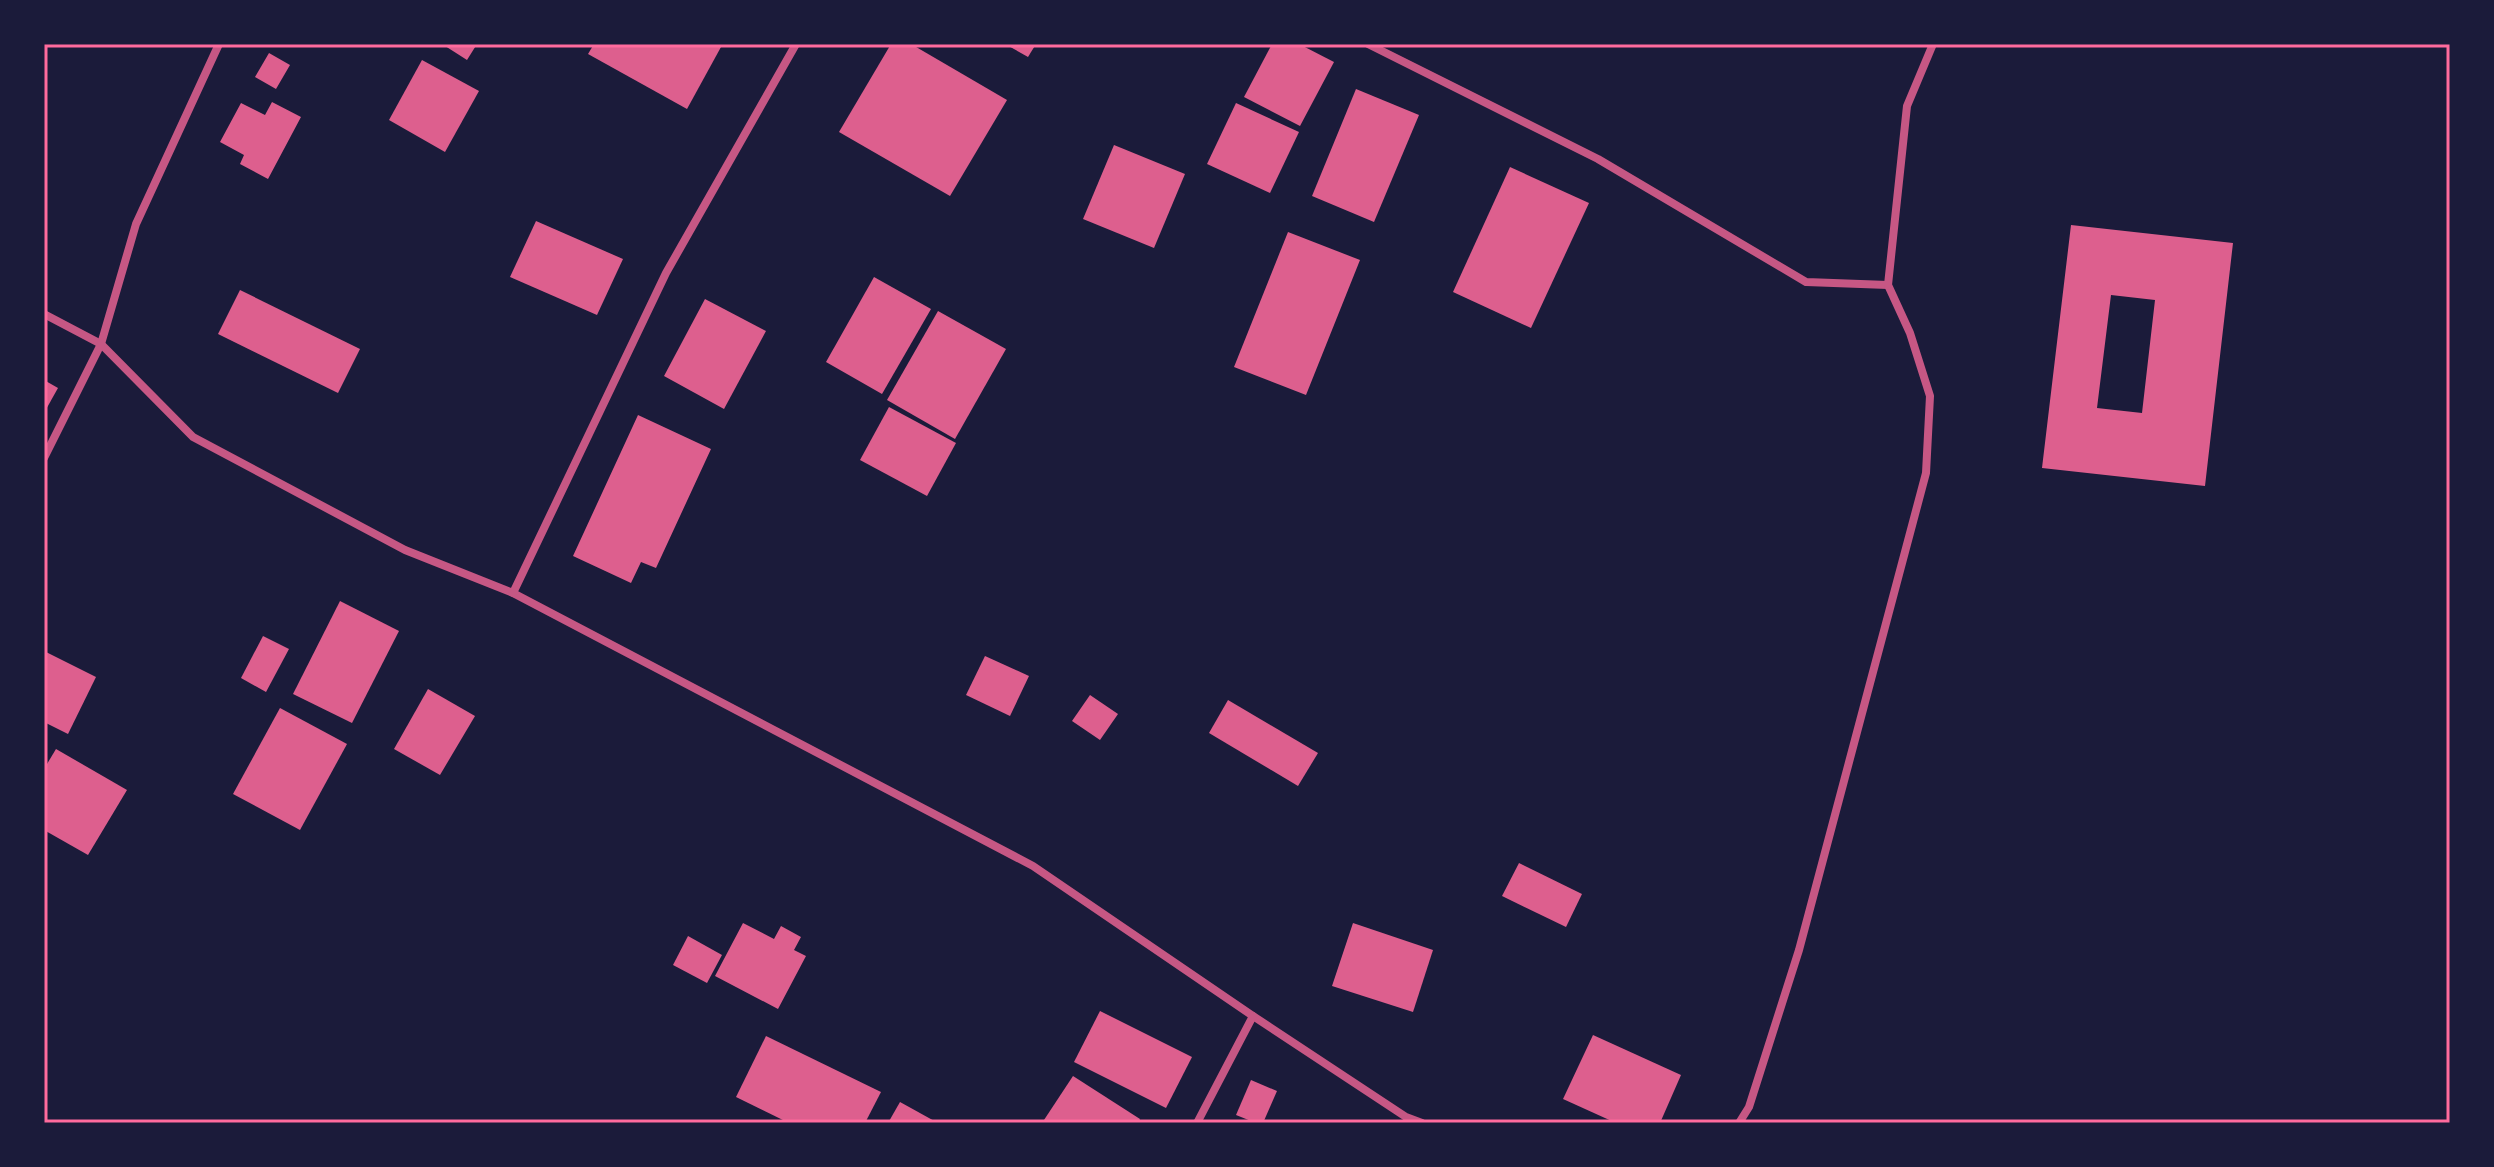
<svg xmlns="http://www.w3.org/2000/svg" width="2494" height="1167" viewBox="0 0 2494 1167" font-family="Raleway,sans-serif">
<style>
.building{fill:#dd5f8e;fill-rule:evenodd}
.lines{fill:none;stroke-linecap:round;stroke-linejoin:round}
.minor{stroke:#c65784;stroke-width:8}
.neatline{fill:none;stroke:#ff6b9d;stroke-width:3}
</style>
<rect width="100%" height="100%" fill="#1b1b3a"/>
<!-- building -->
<g class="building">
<polygon points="442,44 477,44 467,60"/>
<polygon points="594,44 717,44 721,47 687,109 588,54"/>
<polygon points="891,44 911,44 1007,100 950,196 839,132"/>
<polygon points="1005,44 1036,44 1028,57"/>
<polygon points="1272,44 1299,44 1334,62 1300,126 1244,97"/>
<polygon points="269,53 290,65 276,89 255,77"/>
<polygon points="422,60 479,91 445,152 389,120"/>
<polygon points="1356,89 1419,115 1374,222 1312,196"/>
<polygon points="272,102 301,117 268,179 240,164 244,155 220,142 241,103 265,115"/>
<polygon points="1236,103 1299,132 1270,193 1207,164"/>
<polygon points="1114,145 1185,174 1154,248 1083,219"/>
<polygon points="1510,167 1589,203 1531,328 1453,292"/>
<polygon points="536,221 623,259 597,315 510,277"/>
<path d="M2071 225 2233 243 2205 486 2042 468ZM2111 295 2155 300 2142 413 2097 408Z"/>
<polygon points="1288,232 1360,260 1306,395 1234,367"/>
<polygon points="874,277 931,309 882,394 826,362"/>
<polygon points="240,290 360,349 338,393 218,334"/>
<polygon points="705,299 766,331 724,409 664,376"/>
<polygon points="938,311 1006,349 955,439 887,400"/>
<polygon points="44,380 58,388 44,413"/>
<polygon points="889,407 956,443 927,496 860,460"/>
<polygon points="638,415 711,449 656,568 641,562 631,583 573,556"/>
<polygon points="340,601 399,631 352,723 293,694"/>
<polygon points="263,636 289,649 266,692 241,678"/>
<polygon points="44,651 96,677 68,734 44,722"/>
<polygon points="985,656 1029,676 1010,716 966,695"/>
<polygon points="428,689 475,716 440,775 394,749"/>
<polygon points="1090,695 1118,714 1100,740 1072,721"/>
<polygon points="1228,700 1318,753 1298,786 1209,733"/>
<polygon points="280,708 347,744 300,830 233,794"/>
<polygon points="56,749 127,790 88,855 44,830 44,769"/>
<polygon points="1519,863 1582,894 1566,927 1502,896"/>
<polygon points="743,923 774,939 781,926 801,937 794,950 806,956 778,1009 715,976"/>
<polygon points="1353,923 1433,950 1413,1012 1332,986"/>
<polygon points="688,936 722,955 707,983 673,965"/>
<polygon points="1100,1011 1192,1057 1166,1108 1074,1062"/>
<polygon points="1593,1035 1681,1075 1660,1123 1616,1123 1563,1099"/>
<polygon points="766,1036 881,1092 865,1123 789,1123 736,1097"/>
<polygon points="1073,1076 1140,1119 1138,1123 1042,1123"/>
<polygon points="1251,1080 1277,1091 1263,1123 1256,1123 1236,1115"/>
<polygon points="900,1102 938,1123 888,1123"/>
</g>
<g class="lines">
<!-- minor -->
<g class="minor">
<polyline points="1368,44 1598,159 1806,282 1888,285"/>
<polyline points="44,314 101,344 193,437 405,550 513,593 1033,866 1253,1016 1406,1117 1422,1123"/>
<polyline points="44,458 101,344 136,224 219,44"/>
<polyline points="513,593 666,273 796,44"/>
<polyline points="1197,1123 1253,1016"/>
<polyline points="1739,1123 1749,1107 1799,950 1926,473 1930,396 1910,333 1888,285 1907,106 1933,44"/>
</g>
</g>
<!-- border -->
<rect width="2494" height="1167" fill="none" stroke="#1b1b3a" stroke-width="92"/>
<rect x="46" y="46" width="2402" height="1075" class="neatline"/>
</svg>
